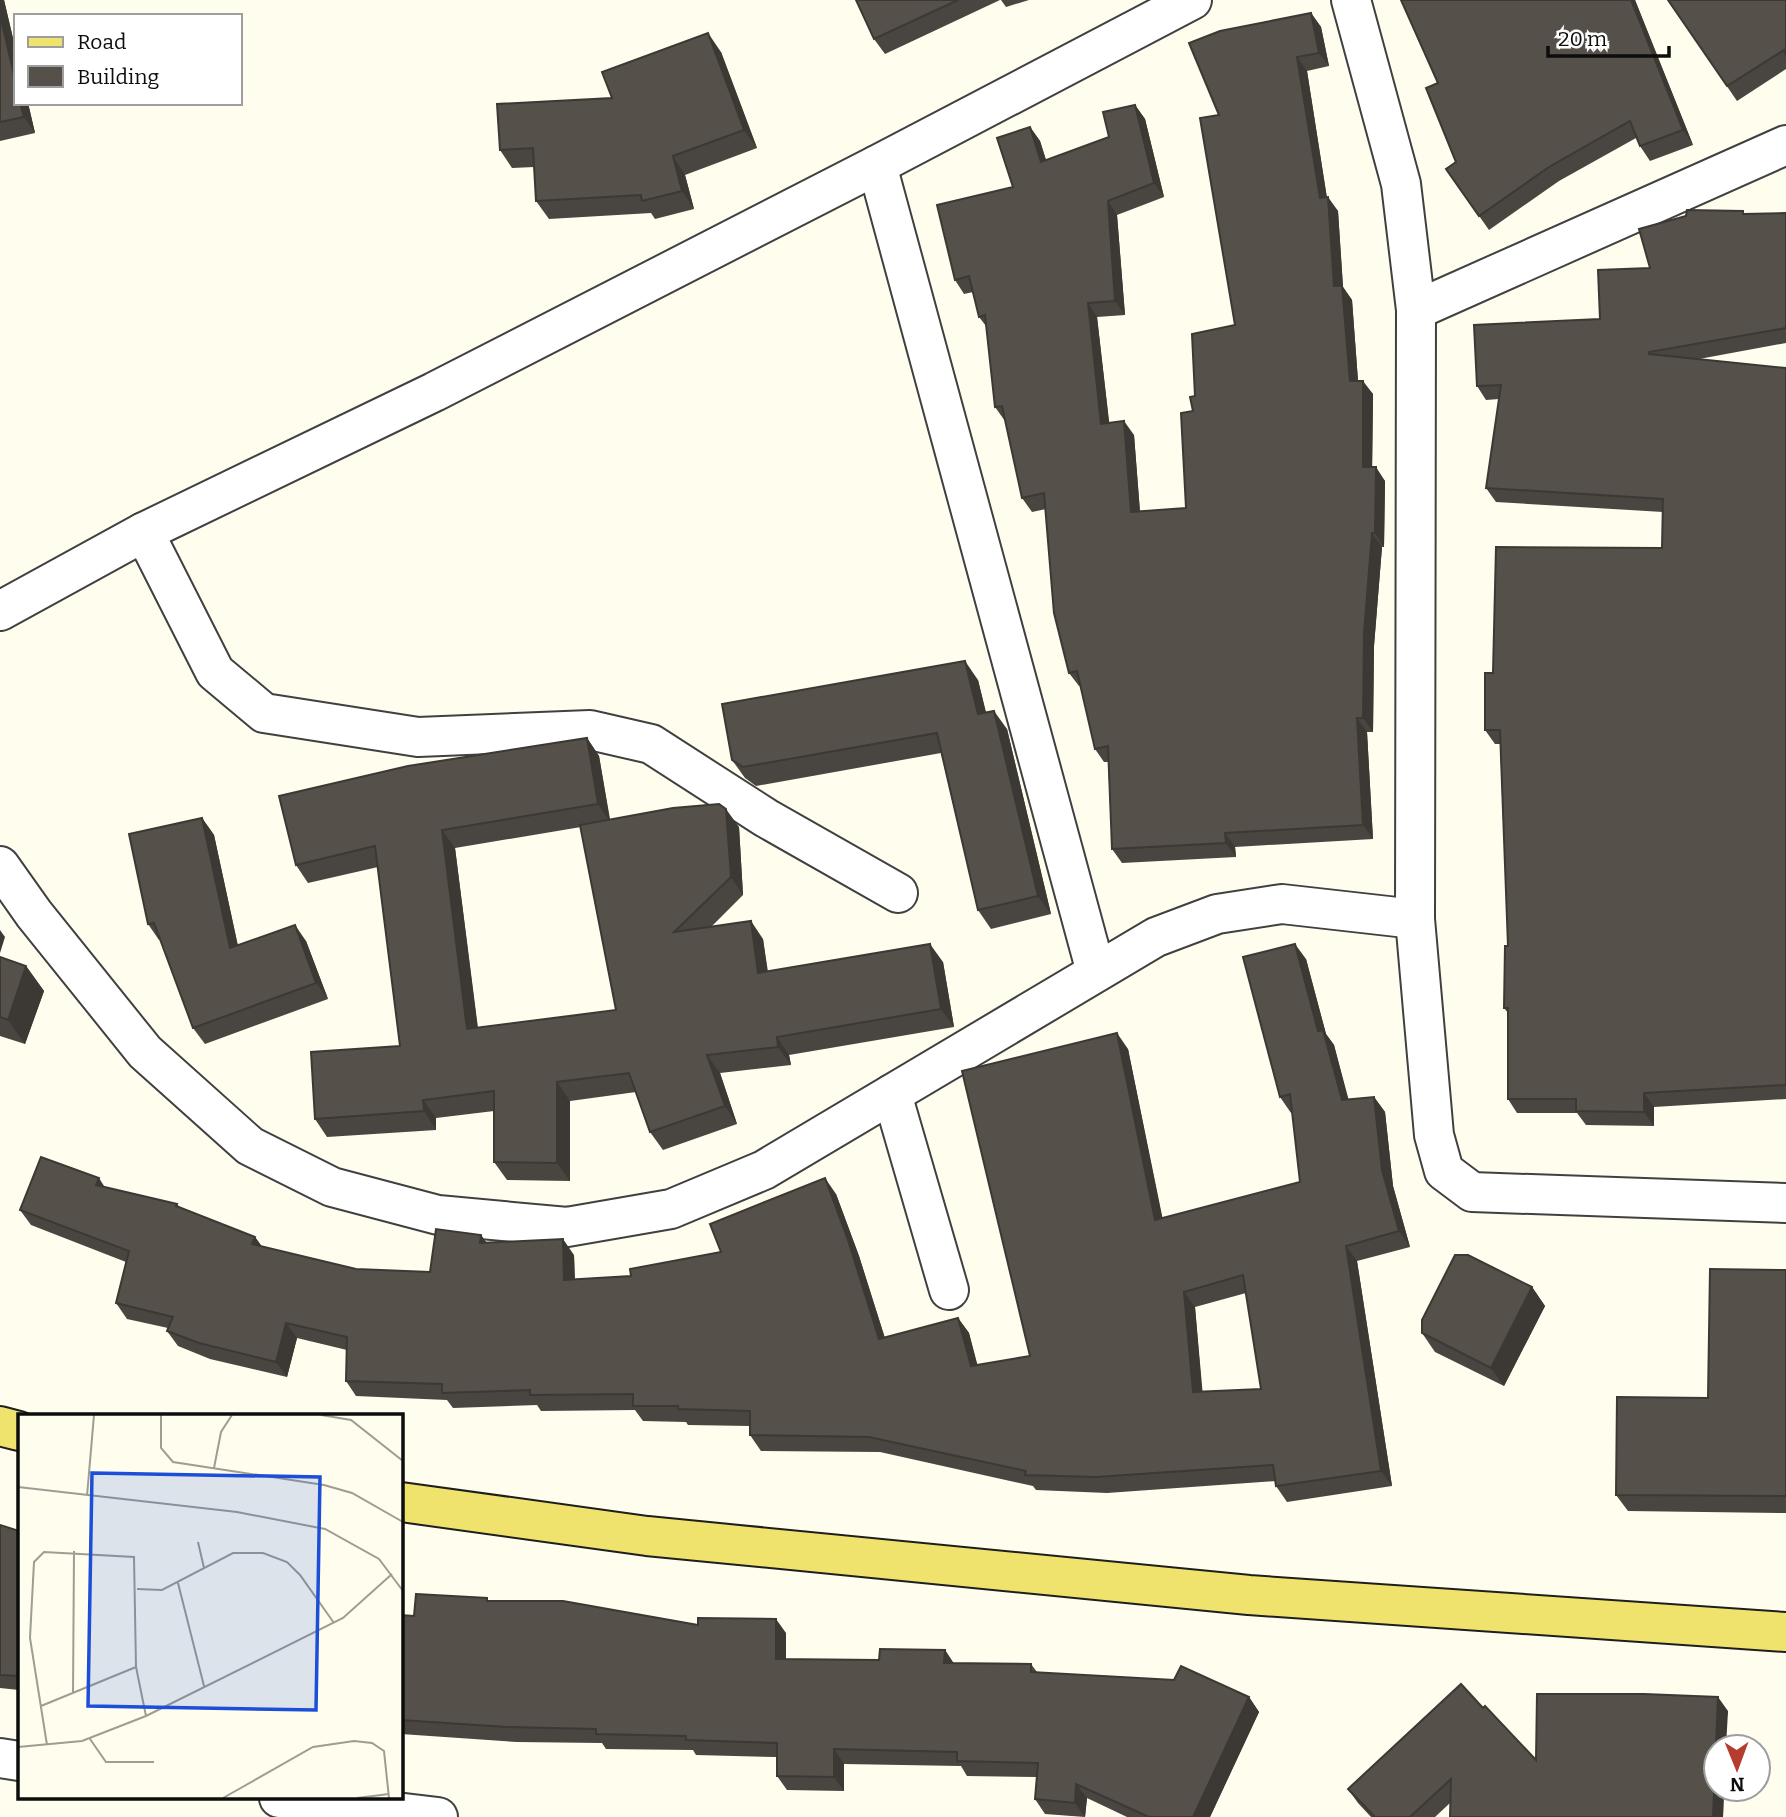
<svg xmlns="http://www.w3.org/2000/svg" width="1786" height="1817" viewBox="0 0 1786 1817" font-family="Bitter,serif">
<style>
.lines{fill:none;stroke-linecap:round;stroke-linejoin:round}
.minor-casing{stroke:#404040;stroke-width:42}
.major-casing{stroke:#1e1e1e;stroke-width:42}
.minor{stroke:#fff;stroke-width:38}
.major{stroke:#efe36d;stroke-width:38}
.wall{fill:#494540;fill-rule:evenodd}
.shaded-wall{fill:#3c3834}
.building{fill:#55504a;stroke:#3c3834;stroke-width:2;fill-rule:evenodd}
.inset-road{fill:none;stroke:#9e9d94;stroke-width:2}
.view{fill:#1d4ed8;fill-opacity:0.15;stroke:#1d4ed8;stroke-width:3.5}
.inset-edge{fill:none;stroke:#0d0d0d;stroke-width:3.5}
</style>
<rect width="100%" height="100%" fill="#fefdee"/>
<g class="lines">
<defs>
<g id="minor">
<polyline points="1351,0 1401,184 1416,310 1415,919 1434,1135 1444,1171 1472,1192 1786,1203"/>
<polyline points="877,165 1096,972"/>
<polyline points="1416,310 1786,145"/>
<polyline points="144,532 215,672 264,713 418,737 590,730 651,744 766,818 898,893"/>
<polyline points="0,611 144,532 434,392 877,165 1192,0"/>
<polyline points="0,866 34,914 145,1052 250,1146 332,1187 438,1215 567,1227 671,1209 764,1170 1156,937 1217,914 1282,904 1415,919"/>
<polyline points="892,1094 949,1290"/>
<polyline points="0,1758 19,1761"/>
<polyline points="279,1798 438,1817"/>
</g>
<g id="major">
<polyline points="0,1426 19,1431"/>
<polyline points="401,1502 647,1536 1249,1595 1786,1632"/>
</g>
</defs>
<!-- minor casing -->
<use href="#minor" class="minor-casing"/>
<!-- major casing -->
<use href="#major" class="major-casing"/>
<!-- minor -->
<use href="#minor" class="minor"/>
<!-- major -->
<use href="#major" class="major"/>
</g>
<!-- wall -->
<g class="wall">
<polygon points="0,0 4,0 16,51 16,103 28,103 35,133 0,141"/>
<polygon points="856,0 1000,0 885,54 874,39"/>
<polygon points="1001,0 1029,0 1006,7"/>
<polygon points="1635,0 1693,145 1650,161 1640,146 1636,138 1559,181 1489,230 1446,169 1456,162 1438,83"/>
<polygon points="1668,0 1786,0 1786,69 1737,101"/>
<polygon points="1311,13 1321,27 1329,66 1307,71 1327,198 1338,211 1343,287 1352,300 1358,381 1373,394 1372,467 1385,481 1384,547 1382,547 1374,646 1373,732 1367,732 1373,839 1235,847 1236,857 1122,863 1112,849 1108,762 1104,762 1095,749 1081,686 1079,686 1069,673 1046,509 1032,512 1022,498 1005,421 995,407 986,326 979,317 973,292 964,294 955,280 1013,187 1030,127 1040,141 1046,160 1109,137 1135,105 1145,119 1164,197 1117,215 1125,315 1097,317 1109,423 1134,435 1140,511 1186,508 1193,411 1195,396 1235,325 1219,115"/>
<polygon points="721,52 757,148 685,175 694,209 655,219 651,213 549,219 536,201 534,167 512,168 500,150 612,98"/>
<polygon points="1786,213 1786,343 1699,359 1786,368 1786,1099 1654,1107 1654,1126 1586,1125 1577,1113 1517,1113 1508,1099 1508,1013 1504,1008 1508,946 1500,744 1495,744 1485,730 1493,673 1662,548 1663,512 1496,502 1486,488 1499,399 1486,400 1477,386 1600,319 1745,214"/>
<polygon points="978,680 986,713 1007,729 1051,914 991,929 978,910 941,753 756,786 745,778 732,760"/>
<path d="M587 738 599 756 610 819 739 827 743 895 711 927 763 939 768 972 943 962 954 1027 789 1055 791 1065 720 1073 737 1124 663 1150 650 1132 636 1092 570 1101V1181L507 1180 494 1162V1111L436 1118V1130L327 1137 315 1119 400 1046 378 867 308 883 296 865ZM581 827 616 1010 478 1028 455 848Z"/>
<polygon points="202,818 214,835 238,946 306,941 328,999 205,1044 193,1028 161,940 159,940 148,924"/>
<polygon points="0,957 26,966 44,991 25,1044 0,1036"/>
<path d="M1306 959 1326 1034 1334 1045 1348 1100 1374 1097 1385 1112 1393 1186 1410 1247 1357 1261 1392 1486 1287 1502 1276 1486V1481L1107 1493 1036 1490 1033 1486 880 1452 761 1451 750 1435V1426L688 1425 686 1422 643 1421 635 1410 541 1411 537 1405 453 1408 447 1400 356 1396 346 1381 347 1350 297 1338 287 1377 210 1359 178 1346 167 1331 168 1328 127 1319 116 1303 126 1262 31 1225 20 1210 104 1187 177 1204 180 1208 255 1237 262 1247 356 1269 430 1272 481 1235 487 1243 574 1255 575 1279 631 1276 721 1252 836 1194 859 1256 885 1338 958 1318 969 1333 977 1365 1030 1356 1128 1049 1162 1218 1300 1182 1292 1112 1291 1113 1280 1097ZM1246 1293 1261 1389 1202 1392 1195 1307Z"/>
<polygon points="1786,1270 1786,1513 1628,1511 1616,1495 1708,1398"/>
<polygon points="1532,1287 1545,1306 1504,1386 1435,1352 1422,1333"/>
<polygon points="0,1525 19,1531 19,1690 0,1688"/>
<polygon points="489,1601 698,1625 786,1633 786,1659 879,1660 945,1650 953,1663 1031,1664 1037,1672 1249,1697 1259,1712 1210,1817 1127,1817 1087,1798 1085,1817 1045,1814 1035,1799 1037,1777 967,1776 961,1766 844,1764 844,1791 787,1790 777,1776 777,1757 696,1755 693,1750 606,1749 602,1743 517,1742 401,1734 401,1615 414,1616"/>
<polygon points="1483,1708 1536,1760 1728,1711 1716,1789 1724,1789 1723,1817 1450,1803 1435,1817 1371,1817 1358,1803 1348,1789"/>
</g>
<!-- shaded-wall -->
<g class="shaded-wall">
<polygon points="0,0 4,0 16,51 16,83 0,15"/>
<polygon points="1631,0 1635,0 1693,145 1683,130"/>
<polygon points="1311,13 1321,27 1329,66 1319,53"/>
<polygon points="708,33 721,52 757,148 744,130"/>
<polygon points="1297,57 1307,71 1328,205 1328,197 1338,211 1343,287 1352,300 1359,394 1350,381"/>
<polygon points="20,103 28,103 35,133 24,117"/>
<polygon points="1135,105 1145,119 1164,197 1154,183"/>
<polygon points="1030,127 1040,141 1051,176 1041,162"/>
<polygon points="673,156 685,175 694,209 682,191"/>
<polygon points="1108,201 1117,215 1125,315 1115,301"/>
<polygon points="1088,303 1097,317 1111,438 1101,424"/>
<polygon points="1363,381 1373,394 1372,481 1363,467"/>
<polygon points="1124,421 1134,435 1141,526 1131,512"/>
<polygon points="1376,467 1385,481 1384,547 1375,533"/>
<polygon points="1372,533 1382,547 1374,646 1373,732 1363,718 1364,633"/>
<polygon points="965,661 978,680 991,733 978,714"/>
<polygon points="994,711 1007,729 1051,914 1038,896"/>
<polygon points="1357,718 1367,732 1373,839 1363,825"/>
<polygon points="587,738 599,756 610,822 598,804"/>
<polygon points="726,809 739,827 743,895 731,877"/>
<polygon points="202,818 214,835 242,965 230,948"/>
<polygon points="442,830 455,848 480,1047 467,1029"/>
<polygon points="1225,833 1235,847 1236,857 1226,843"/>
<polygon points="751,921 763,939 770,991 758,973"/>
<polygon points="295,925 306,941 328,999 316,983"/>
<polygon points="0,930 5,937 0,953"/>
<polygon points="930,944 943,962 954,1027 941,1009"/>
<polygon points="1295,944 1306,959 1326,1034 1334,1045 1353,1116 1342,1100 1318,1031"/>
<polygon points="26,966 44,991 25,1044 8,1020"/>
<polygon points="1117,1033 1128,1049 1166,1235 1155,1220"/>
<polygon points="777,1037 789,1055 791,1065 778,1047"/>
<polygon points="707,1055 720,1073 737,1124 725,1106"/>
<polygon points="557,1082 570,1101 570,1181 557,1163"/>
<polygon points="1644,1093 1654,1107 1654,1126 1644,1112"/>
<polygon points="1374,1097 1385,1112 1393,1186 1410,1247 1399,1231 1382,1170"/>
<polygon points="423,1100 436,1118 436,1130 424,1111"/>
<polygon points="99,1178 109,1194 96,1185"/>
<polygon points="825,1178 836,1194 859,1256 890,1355 879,1339"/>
<polygon points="481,1235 492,1251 480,1243"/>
<polygon points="255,1237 266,1252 252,1244"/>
<polygon points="563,1239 574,1255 575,1295 564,1280"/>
<polygon points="1346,1246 1357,1261 1392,1486 1381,1471"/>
<polygon points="1532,1287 1545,1306 1504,1386 1491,1368"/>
<polygon points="1184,1292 1195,1307 1204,1408 1193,1392"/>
<polygon points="958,1318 969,1333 982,1382 971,1366"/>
<polygon points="286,1323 297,1338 287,1377 276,1362"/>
<polygon points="776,1619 786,1633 786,1673 776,1659"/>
<polygon points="945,1650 955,1665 944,1663"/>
<polygon points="1249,1697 1259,1712 1210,1817 1193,1817"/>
<polygon points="1718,1697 1728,1711 1726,1747 1716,1747 1716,1789 1724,1789 1723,1817 1713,1817"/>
<polygon points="834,1749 844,1764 844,1791 834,1777"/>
<polygon points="1076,1784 1087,1798 1085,1817 1075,1803"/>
</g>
<!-- building -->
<g class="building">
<polygon points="856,0 958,0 874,39"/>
<polygon points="1401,0 1631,0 1683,130 1640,146 1630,121 1549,167 1479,216 1446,169 1456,162 1426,88 1438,83"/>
<polygon points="1668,0 1786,0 1786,56 1784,50 1727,86"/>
<polygon points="1311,13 1319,53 1297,57 1320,198 1328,197 1334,286 1342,286 1350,381 1363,381 1363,467 1376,467 1375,533 1372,533 1364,633 1363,718 1357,718 1363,825 1225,833 1226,843 1112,849 1108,746 1095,749 1077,671 1069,673 1054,613 1044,493 1022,498 1002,406 995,407 985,315 979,317 969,276 955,280 937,205 1013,187 997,138 1030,127 1041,162 1109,137 1103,112 1135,105 1154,183 1108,201 1115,301 1088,303 1101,424 1124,421 1131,512 1186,508 1181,413 1193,411 1190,397 1195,396 1192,334 1235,325 1200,118 1219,115 1189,43 1220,31"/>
<polygon points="0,15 16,83 16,103 20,103 24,117 0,122"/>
<polygon points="708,33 744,130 673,156 682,191 642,201 641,195 536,201 533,148 500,150 497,104 612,98 602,72"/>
<polygon points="1687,210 1743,211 1743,214 1786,213 1786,328 1649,352 1649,354 1786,368 1786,1085 1644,1093 1644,1112 1576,1111 1576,1099 1508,1099 1508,1008 1504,1008 1505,946 1508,946 1500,730 1485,730 1485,673 1493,673 1496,547 1662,548 1663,499 1486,488 1501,385 1477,386 1474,325 1600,319 1598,270 1650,268 1639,229 1686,216"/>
<polygon points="965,661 978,714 994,711 1038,896 978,910 937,733 743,767 732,760 722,704"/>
<polygon points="587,738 598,804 442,830 467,1029 616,1010 580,825 673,808 719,804 726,809 731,877 674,932 751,921 758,973 930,944 941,1009 777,1037 778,1047 707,1055 725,1106 650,1132 629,1073 557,1082 557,1163 494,1162 494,1091 423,1100 424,1111 315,1119 311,1052 400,1046 375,846 296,865 279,796 408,766"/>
<polygon points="202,818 230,948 295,925 316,983 193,1028 154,923 148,924 129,834"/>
<path d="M1295 944 1318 1031 1323 1030 1342 1100 1374 1097 1382 1170 1399 1231 1346 1246 1381 1471 1276 1486 1273 1465 1096 1477 1025 1475 1026 1471 869 1437 750 1435V1411L678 1409V1406H633V1394L530 1395V1390L442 1393V1384L346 1381 347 1337 286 1323 276 1362 199 1343 167 1331 173 1317 116 1303 129 1251 20 1210 41 1157 99 1178 96 1185 177 1204 176 1206 255 1237 252 1244 356 1269 430 1272 436 1229 481 1235 480 1243 563 1239 564 1280 631 1276 630 1269 721 1252 710 1224 825 1178 848 1240 879 1339 958 1318 971 1366 1030 1356 962 1071 1117 1033 1155 1220 1300 1182 1290 1094 1280 1097 1243 957ZM1243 1275 1261 1389 1193 1392 1184 1292Z"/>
<polygon points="0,957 26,966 8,1020 0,1017"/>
<polygon points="1455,1255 1468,1255 1532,1287 1491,1368 1422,1333 1422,1320"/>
<polygon points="1710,1269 1786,1270 1786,1496 1616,1495 1617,1397 1708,1398"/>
<polygon points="0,1525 19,1531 19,1676 0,1675"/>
<polygon points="416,1594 487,1598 487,1601 563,1601 698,1625 698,1618 776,1619 776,1659 879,1660 880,1649 945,1650 944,1663 1031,1664 1031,1672 1174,1680 1181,1666 1249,1697 1193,1817 1149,1817 1076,1784 1075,1803 1035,1799 1038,1763 957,1761 957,1752 834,1749 834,1777 777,1776 777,1743 686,1740 686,1736 596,1734 596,1729 507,1727 401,1720 401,1615 414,1616"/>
<polygon points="1461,1684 1483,1708 1485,1706 1536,1760 1537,1694 1644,1694 1718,1697 1713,1817 1450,1817 1451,1779 1410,1817 1375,1817 1348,1789"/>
</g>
<!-- overview -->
<g transform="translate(18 1414)">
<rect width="385" height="385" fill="#fefdee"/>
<path class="inset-road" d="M143 1V34L155 48 306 71 334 79 385 108M303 1 333 6 385 47M196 54 203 18 214 1M0 73 219 98 307 115 361 145 385 177M69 82 76 1M180 128 186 154M160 169 186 272M119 175 144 176 215 139H245L269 148 282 161 316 209M55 279 56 137M23 292 118 253M72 325 88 348H136M29 331 12 224 16 148 26 138 116 143 118 253 128 302M0 333 64 327 128 302 325 204 374 160M205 384 295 333 336 327 354 329 366 337 371 384M339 384 371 380"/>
<path class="view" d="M74 59 302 63 298 296 70 292Z"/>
<rect width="385" height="385" class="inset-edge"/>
</g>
<!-- legend -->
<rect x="14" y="14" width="228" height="91" fill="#ffffff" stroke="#9e9e9e" stroke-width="2"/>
<rect x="28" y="37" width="35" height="10" fill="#efe36d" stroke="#9e9e9e" stroke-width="2"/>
<text x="77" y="49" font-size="21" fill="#0d0d0d">Road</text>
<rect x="28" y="66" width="35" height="21" fill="#55504a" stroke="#9e9e9e" stroke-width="2"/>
<text x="77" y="84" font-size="21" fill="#0d0d0d">Building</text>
<!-- north arrow -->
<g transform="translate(1737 1768) rotate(179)"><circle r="33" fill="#ffffff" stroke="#9e9e9e" stroke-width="2"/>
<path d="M0-5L12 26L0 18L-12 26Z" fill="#b43d2f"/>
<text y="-10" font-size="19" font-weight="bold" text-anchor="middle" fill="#0d0d0d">N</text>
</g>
<!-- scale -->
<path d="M1548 46v10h121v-10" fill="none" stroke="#0d0d0d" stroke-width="3.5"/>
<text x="1558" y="46" font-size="21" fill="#0d0d0d" stroke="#ffffff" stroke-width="5" paint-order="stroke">20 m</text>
</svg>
